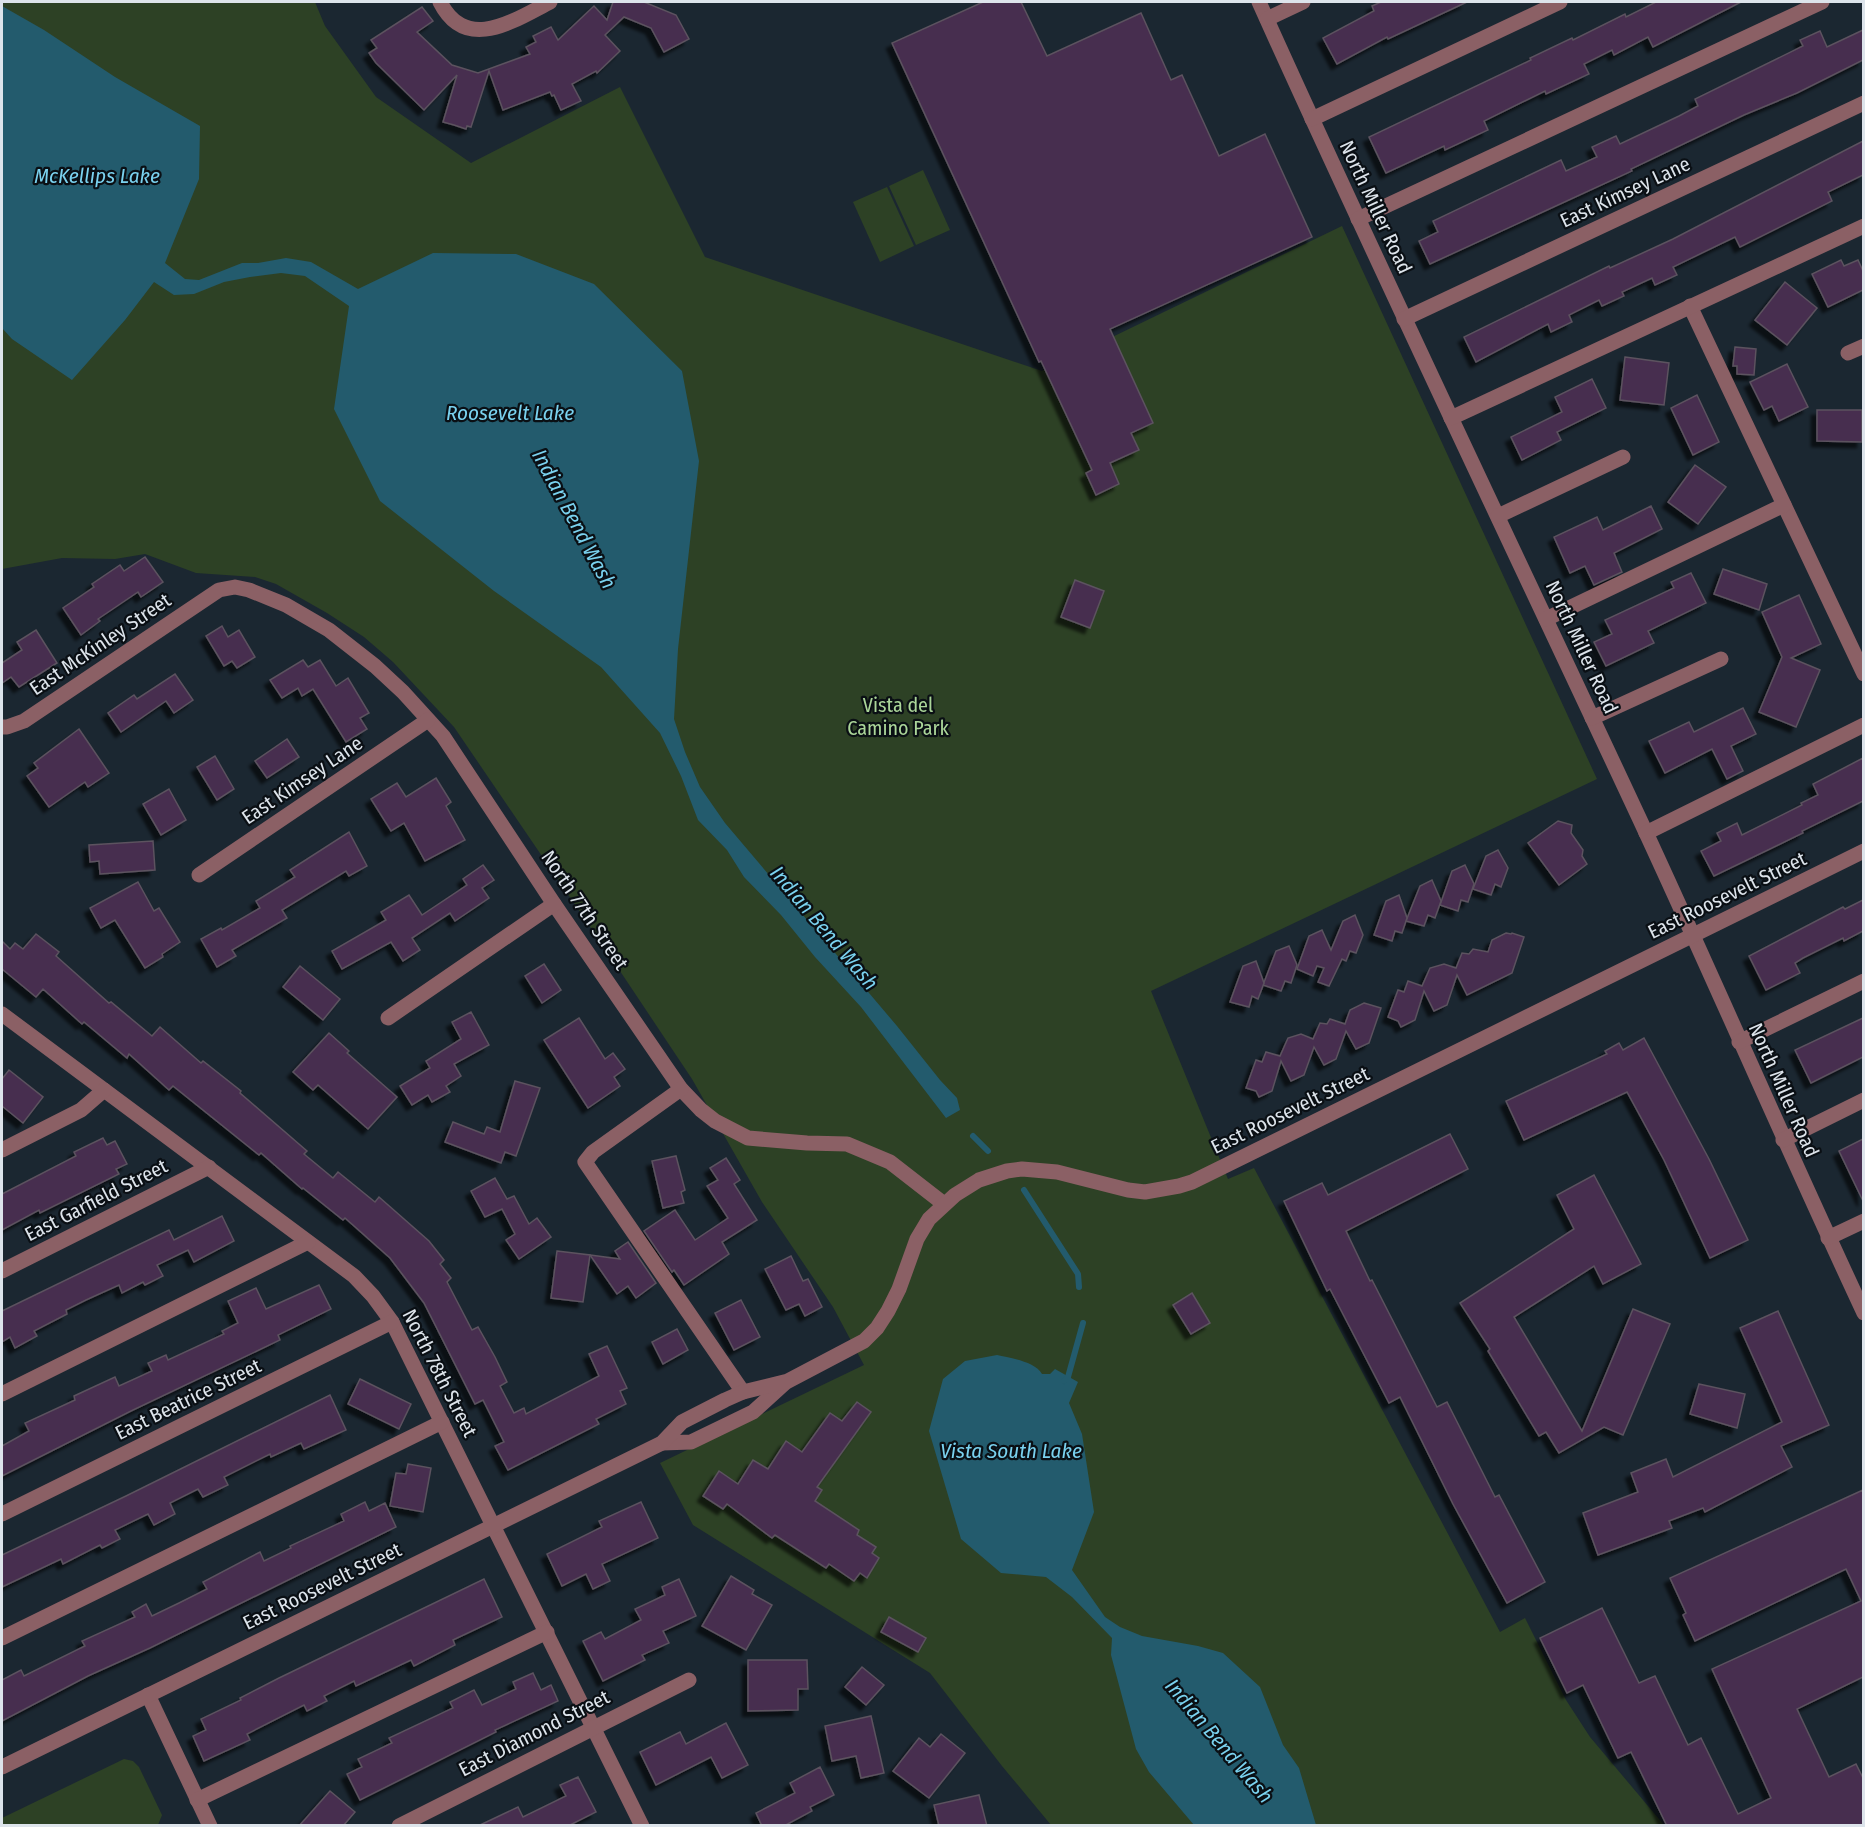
<svg xmlns="http://www.w3.org/2000/svg" width="1865" height="1827" viewBox="0 0 1865 1827" font-family="'Fira Sans Condensed',sans-serif">
<style>
.green{fill:#2d4125}
.water{fill:#235b6d}
.lines{fill:none;stroke-linecap:round;stroke-linejoin:round}
.stream{stroke:#235b6d;stroke-width:6}
.building{fill:#472e4f;stroke:#5c525f;stroke-width:1.5;filter:url(#shadow)}
.minor{stroke:#8b6065;stroke-width:15}
.labels{text-anchor:middle;dominant-baseline:central;stroke-width:4.5;stroke-linejoin:round;paint-order:stroke}
.street-label{font-size:20px;fill:#dde4eb;stroke:#0a0f14}
.park-label{font-size:20px;fill:#abd699;stroke:#0a0f14}
.water-label{font-size:21px;font-style:italic;fill:#7ad2ef;stroke:#0a0f14}
</style>
<defs>
<filter id="shadow"><feDropShadow dx="-5.5" dy="5.5" stdDeviation="1.5" flood-color="#0009"/></filter>
</defs>
<rect width="100%" height="100%" fill="#1b2731"/>
<!-- green -->
<g class="green">
<polygon points="2,2 315,2 325,26 376,97 471,163 620,87 705,257 1042,371 1342,226 1597,779 1151,991 1228,1179 1254,1168 1500,1632 1525,1618 1566,1700 1590,1737 1664,1825 1051,1825 1002,1766 930,1673 693,1525 660,1463 864,1365 833,1307 762,1202 692,1079 610,956 454,727 393,662 364,637 327,613 276,584 255,577 196,573 145,554 115,559 62,558 2,569"/>
<polygon points="923,170 950,230 916,245 889,186"/>
<polygon points="887,187 914,246 880,262 853,202"/>
<polygon points="124,1759 133,1761 139,1767 162,1815 158,1825 2,1825 2,1818"/>
</g>
<!-- water -->
<g class="water">
<polygon points="2,6 44,30 115,77 200,126 199,179 165,263 185,279 199,280 242,263 258,263 286,258 311,262 358,289 433,253 516,254 594,284 682,371 699,461 678,649 674,719 685,752 700,787 725,823 897,1026 940,1080 957,1098 960,1110 946,1118 861,1007 815,957 781,915 744,877 727,850 698,820 681,776 660,733 601,667 494,591 380,501 334,409 349,306 305,276 281,273 250,277 224,282 194,294 174,295 154,282 125,320 72,380 12,339 2,328"/>
<path d="M997 1355C1010 1358 1035 1361 1042 1374H1050L1055 1369 1078 1382 1069 1403 1082 1434 1094 1512 1072 1570 1105 1617 1120 1627 1142 1636 1198 1646 1223 1653 1260 1687 1283 1745 1299 1768 1316 1825H1194L1149 1772 1136 1749 1111 1655 1112 1638 1072 1597 1046 1577 1001 1573 961 1539 929 1431 943 1379 965 1361Z"/>
</g>
<g class="lines">
<!-- stream -->
<g class="stream">
<polyline points="973,1136 988,1151"/>
<polyline points="1024,1190 1078,1274 1079,1287"/>
<polyline points="1064,1381 1068,1377 1083,1323"/>
</g>
</g>
<!-- building -->
<g class="building">
<polygon points="613,2 644,2 676,15 689,39 664,52 651,28 624,17 605,35 620,51 597,73 596,71 572,84 581,101 561,110 554,95 552,96 550,92 503,110 489,71 471,127 467,126 466,129 454,125 443,122 457,75 424,110 376,63 369,53 377,48 371,40 422,7 433,21 417,32 452,65 478,73 530,54 526,47 536,42 533,36 551,27 558,40 594,6 607,20"/>
<polygon points="983,2 1021,2 1047,56 1141,13 1171,80 1182,75 1219,156 1265,134 1312,237 1110,329 1153,423 1131,433 1139,450 1110,463 1119,484 1096,495 1086,473 1092,470 1041,361 1039,362 892,43"/>
<polygon points="1381,2 1467,2 1388,39 1387,37 1337,64 1323,38 1374,11 1372,6"/>
<polygon points="1656,2 1741,2 1653,47 1648,37 1614,55 1612,50 1584,64 1589,74 1546,94 1545,91 1484,121 1488,130 1445,150 1444,146 1386,173 1369,137 1531,60 1530,58 1572,38 1573,40 1625,14 1626,17"/>
<polygon points="1863,30 1863,60 1797,93 1744,115 1631,169 1632,171 1430,264 1419,241 1438,232 1433,221 1561,160 1566,171 1597,157 1592,147 1616,136 1620,144 1679,116 1698,106 1695,99 1803,46 1800,40 1820,31 1827,47"/>
<polygon points="1863,141 1863,175 1828,192 1832,201 1740,247 1735,237 1673,267 1677,275 1655,285 1652,278 1622,292 1624,296 1602,306 1599,300 1569,315 1572,322 1551,332 1548,324 1476,362 1464,337 1609,266 1610,268 1673,239"/>
<polygon points="1841,260 1844,266 1858,260 1863,271 1863,290 1828,307 1812,274"/>
<polygon points="1785,282 1817,308 1787,345 1755,320"/>
<polygon points="1735,347 1756,349 1754,375 1737,374 1737,366 1733,366"/>
<polygon points="1625,357 1669,363 1664,405 1620,400"/>
<polygon points="1787,364 1808,407 1779,421 1772,406 1764,410 1750,382"/>
<polygon points="1592,379 1606,408 1557,432 1561,440 1522,460 1511,437 1562,412 1555,397"/>
<polygon points="1697,395 1719,442 1693,455 1671,408"/>
<polygon points="1817,410 1862,410 1862,442 1817,441"/>
<polygon points="1695,465 1726,487 1698,524 1668,502"/>
<polygon points="1651,506 1662,529 1614,553 1622,572 1594,585 1585,566 1570,573 1554,537 1597,517 1603,530"/>
<polygon points="145,557 163,582 141,597 138,592 98,619 100,621 81,635 63,608 94,587 92,584 120,565 124,571"/>
<polygon points="1723,569 1767,584 1759,610 1714,594"/>
<polygon points="1691,573 1706,603 1648,631 1654,643 1606,666 1594,642 1612,634 1605,620 1674,588 1671,582"/>
<polygon points="1075,580 1104,591 1090,628 1061,617"/>
<polygon points="1799,595 1821,644 1791,658 1820,670 1796,727 1759,712 1782,657 1762,612"/>
<polygon points="222,626 228,637 239,630 255,657 237,668 232,661 224,666 206,636"/>
<polygon points="36,630 57,663 19,687 11,677 2,683 2,663 22,650 17,642"/>
<polygon points="303,660 308,667 320,660 336,686 348,678 369,713 360,718 367,729 346,742 313,689 302,696 298,688 282,698 270,680"/>
<polygon points="175,674 193,700 174,713 166,701 121,732 108,713 134,695 137,699"/>
<polygon points="1743,708 1756,734 1731,746 1743,771 1727,779 1712,749 1665,773 1649,741 1689,722 1694,732"/>
<polygon points="79,729 109,773 88,787 85,782 49,807 27,776 38,768 34,763"/>
<polygon points="287,739 299,757 267,778 255,761"/>
<polygon points="215,756 234,789 217,800 197,767"/>
<polygon points="1863,758 1863,801 1802,831 1803,833 1714,876 1701,851 1721,841 1717,833 1737,823 1742,835 1802,805 1801,803 1818,795 1813,784"/>
<polygon points="436,778 451,802 446,806 465,840 425,861 404,823 391,831 371,799 397,783 406,797"/>
<polygon points="169,789 186,820 161,835 143,804"/>
<polygon points="1558,821 1572,825 1571,833 1583,850 1582,856 1587,864 1559,885 1528,843"/>
<polygon points="349,832 367,866 349,876 346,871 282,910 287,918 232,950 236,956 217,967 201,939 221,928 222,930 260,908 256,901 295,877 290,870"/>
<polygon points="153,841 155,870 100,874 99,861 90,862 89,845"/>
<polygon points="1498,850 1508,868 1501,887 1495,884 1491,895 1473,889 1486,856"/>
<polygon points="483,865 494,880 482,888 489,898 455,921 450,913 412,938 420,950 403,961 391,942 342,969 332,951 386,920 381,912 409,895 422,915 467,885 463,879"/>
<polygon points="1465,865 1474,884 1468,902 1461,900 1458,911 1440,905 1452,871"/>
<polygon points="1432,880 1441,901 1435,918 1428,915 1424,926 1406,921 1420,886"/>
<polygon points="138,882 154,911 159,908 180,942 162,954 163,957 145,968 115,920 101,928 90,908"/>
<polygon points="1399,895 1407,918 1402,933 1395,931 1392,941 1374,935 1386,901"/>
<polygon points="1863,900 1863,931 1844,941 1843,938 1803,958 1795,963 1800,973 1766,990 1749,956 1843,907 1845,909"/>
<polygon points="1355,915 1363,935 1356,953 1350,951 1346,961 1342,959 1329,986 1318,982 1324,968 1317,966 1313,976 1297,969 1309,936 1322,930 1331,950 1343,921"/>
<polygon points="1506,933 1511,934 1512,933 1524,937 1512,973 1467,995 1457,975 1447,1005 1434,1011 1424,991 1415,1020 1401,1027 1398,1021 1388,1017 1398,990 1404,992 1408,981 1422,986 1430,968 1444,964 1456,968 1462,953 1469,954 1473,949 1488,952 1492,940"/>
<polygon points="36,934 59,952 56,956 109,1003 111,1002 152,1036 160,1027 201,1063 203,1061 241,1091 240,1093 307,1151 304,1154 333,1178 338,1172 375,1202 379,1197 429,1241 444,1260 440,1264 451,1278 447,1282 472,1330 478,1327 495,1357 507,1382 500,1386 514,1413 524,1408 526,1414 599,1376 589,1354 607,1346 627,1388 620,1391 626,1404 596,1419 599,1424 508,1470 495,1446 504,1442 483,1400 475,1404 424,1303 390,1258 345,1218 343,1220 303,1188 302,1189 261,1153 259,1155 173,1086 169,1090 129,1054 127,1058 84,1022 82,1024 43,989 36,997 2,969 2,941 10,949 15,943 23,949"/>
<polygon points="1289,946 1297,965 1291,983 1285,981 1281,991 1263,985 1276,951"/>
<polygon points="1256,961 1264,983 1258,999 1252,996 1249,1007 1230,1002 1243,966"/>
<polygon points="544,964 561,990 542,1003 525,976"/>
<polygon points="300,966 340,999 323,1020 283,987"/>
<polygon points="1364,1003 1381,1008 1369,1043 1356,1049 1346,1031 1336,1059 1324,1065 1314,1047 1304,1075 1291,1081 1281,1061 1272,1091 1259,1097 1256,1091 1246,1088 1256,1060 1262,1062 1266,1052 1280,1056 1288,1038 1301,1034 1313,1039 1320,1023 1327,1024 1330,1019 1345,1024 1350,1010"/>
<polygon points="471,1012 489,1045 454,1064 461,1076 446,1086 450,1092 432,1102 428,1095 412,1105 400,1086 430,1068 426,1061 461,1039 452,1022"/>
<polygon points="579,1018 605,1059 613,1053 625,1069 614,1077 620,1086 588,1108 544,1040"/>
<polygon points="1863,1018 1863,1057 1811,1083 1795,1050"/>
<polygon points="329,1033 349,1051 347,1053 397,1097 368,1129 318,1085 313,1090 293,1072"/>
<polygon points="1644,1038 1709,1159 1748,1240 1710,1258 1664,1160 1627,1092 1524,1140 1506,1101 1607,1054 1605,1051 1619,1043 1623,1050"/>
<polygon points="9,1070 43,1097 23,1123 2,1106 2,1079"/>
<polygon points="515,1081 540,1088 516,1156 505,1152 501,1163 445,1142 453,1122 484,1134 487,1127 500,1132"/>
<polygon points="1450,1134 1468,1169 1346,1231 1370,1281 1372,1280 1437,1407 1447,1402 1495,1497 1499,1495 1545,1582 1507,1603 1453,1504 1400,1397 1389,1403 1330,1289 1327,1291 1284,1201 1322,1183 1328,1195"/>
<polygon points="103,1138 107,1145 115,1141 127,1164 116,1169 119,1174 40,1213 39,1210 2,1230 2,1194 76,1156 74,1152"/>
<polygon points="1863,1139 1863,1201 1839,1151"/>
<polygon points="676,1156 685,1190 681,1192 684,1203 663,1208 652,1161"/>
<polygon points="726,1158 740,1180 734,1184 757,1220 722,1242 729,1254 684,1285 674,1270 672,1272 644,1231 675,1210 695,1240 728,1218 707,1186 718,1180 710,1168"/>
<polygon points="1594,1175 1641,1264 1603,1284 1594,1266 1514,1317 1582,1431 1633,1309 1670,1324 1623,1435 1604,1427 1559,1453 1546,1432 1539,1436 1488,1351 1490,1349 1460,1303 1574,1229 1557,1195"/>
<polygon points="495,1178 507,1199 514,1196 529,1224 537,1218 551,1237 519,1259 506,1240 515,1234 502,1209 485,1217 471,1191"/>
<polygon points="222,1216 234,1241 194,1262 188,1250 157,1265 163,1276 145,1285 143,1282 122,1293 119,1285 86,1300 66,1310 67,1314 34,1331 37,1336 15,1348 10,1337 2,1342 2,1311 169,1230 174,1240"/>
<polygon points="628,1242 656,1283 636,1298 628,1286 617,1294 590,1255 620,1259 615,1251"/>
<polygon points="557,1251 590,1255 583,1302 551,1298"/>
<polygon points="791,1256 803,1281 808,1279 822,1307 805,1316 799,1304 786,1310 765,1269"/>
<polygon points="319,1285 331,1309 278,1335 280,1340 131,1411 2,1476 2,1446 29,1431 25,1423 75,1400 74,1396 115,1377 119,1386 152,1371 148,1363 166,1355 168,1360 224,1334 222,1331 238,1323 228,1301 256,1288 266,1309"/>
<polygon points="1192,1293 1210,1323 1191,1334 1173,1305"/>
<polygon points="741,1300 760,1337 734,1350 715,1313"/>
<polygon points="1778,1311 1829,1425 1781,1446 1792,1467 1705,1512 1703,1508 1669,1521 1672,1528 1598,1555 1583,1513 1638,1492 1631,1473 1666,1459 1673,1477 1782,1422 1740,1328"/>
<polygon points="677,1329 688,1350 663,1364 652,1342"/>
<polygon points="360,1379 411,1404 399,1429 348,1404"/>
<polygon points="1699,1384 1745,1394 1737,1428 1690,1414"/>
<polygon points="330,1395 346,1430 304,1449 301,1443 271,1457 270,1454 224,1477 228,1485 203,1497 198,1489 170,1503 175,1514 154,1525 148,1514 115,1530 120,1539 102,1548 100,1545 63,1564 61,1559 2,1587 2,1555 126,1496"/>
<polygon points="857,1402 871,1412 817,1487 822,1490 815,1501 859,1530 857,1535 876,1547 872,1553 879,1558 867,1578 860,1573 854,1581 829,1564 826,1568 775,1535 772,1538 727,1504 723,1509 703,1496 719,1471 738,1484 753,1460 768,1469 786,1441 802,1452 830,1413 842,1421"/>
<polygon points="408,1464 431,1468 423,1512 390,1506 396,1473 406,1474"/>
<polygon points="1863,1490 1863,1677 1797,1709 1829,1777 1856,1764 1863,1778 1863,1826 1667,1826 1631,1752 1618,1758 1583,1685 1567,1693 1540,1638 1602,1608 1639,1683 1655,1676 1688,1745 1701,1738 1738,1814 1771,1798 1712,1669 1861,1601 1846,1569 1695,1641 1683,1615 1686,1613 1670,1578"/>
<polygon points="365,1502 369,1511 385,1503 396,1527 150,1648 88,1676 2,1721 2,1680 21,1670 24,1676 85,1646 82,1641 135,1617 132,1612 146,1604 152,1616 179,1603 207,1589 203,1582 260,1552 264,1561 291,1548 290,1546 344,1521 341,1514"/>
<polygon points="641,1502 658,1538 602,1564 610,1581 593,1589 586,1574 562,1586 547,1554 602,1527 599,1521"/>
<polygon points="731,1576 754,1590 752,1594 772,1605 746,1650 702,1626"/>
<polygon points="484,1579 502,1617 453,1640 455,1645 414,1666 411,1660 356,1686 354,1681 324,1696 327,1701 307,1711 304,1705 247,1734 250,1740 204,1761 193,1736 206,1730 201,1719 241,1700 240,1698 279,1678"/>
<polygon points="679,1579 696,1616 663,1631 669,1643 642,1655 645,1660 603,1681 583,1641 601,1632 605,1639 641,1620 635,1609 665,1595 662,1587"/>
<polygon points="889,1617 926,1638 918,1652 881,1632"/>
<polygon points="748,1660 807,1660 808,1689 798,1689 798,1710 748,1711"/>
<polygon points="862,1667 884,1685 866,1705 845,1687"/>
<polygon points="533,1673 541,1690 551,1685 558,1701 495,1730 496,1732 360,1800 347,1774 362,1767 358,1759 392,1743 389,1738 453,1708 450,1702 474,1690 482,1705 516,1689 513,1682"/>
<polygon points="871,1716 884,1773 861,1778 856,1756 832,1761 825,1726"/>
<polygon points="726,1723 748,1765 722,1778 711,1757 656,1785 640,1752 680,1732 686,1744"/>
<polygon points="941,1734 965,1753 929,1798 893,1771 919,1738 930,1747"/>
<polygon points="820,1767 834,1795 810,1807 812,1811 784,1826 762,1826 756,1813 795,1793 790,1783"/>
<polygon points="578,1777 596,1812 568,1826 478,1826 518,1807 523,1817 566,1796 560,1785"/>
<polygon points="330,1791 355,1812 343,1826 299,1826"/>
<polygon points="979,1795 987,1826 939,1826 934,1805"/>
</g>
<g class="lines">
<!-- minor -->
<g class="minor">
<path d="M440 2C466 53 513 21 550 2"/>
<path d="M1259 2C1385 282 1518 558 1648 837 1721 995 1790 1155 1864 1313"/>
<polyline points="1267,19 1303,2"/>
<polyline points="1312,119 1560,2"/>
<polyline points="1358,219 1822,2"/>
<polyline points="1690,306 1864,674"/>
<polyline points="1404,319 1864,103"/>
<polyline points="1848,353 1864,346"/>
<polyline points="1451,418 1864,226"/>
<polyline points="1498,516 1623,457"/>
<polyline points="1546,619 1784,505"/>
<polyline points="1592,718 1721,659"/>
<polyline points="2,727 7,727 24,721 219,590 235,587 249,590 286,605 329,630 375,666 403,692 443,736 554,904 681,1089 701,1110 715,1121 748,1138 807,1143 847,1144 890,1162 944,1204"/>
<polyline points="1646,833 1864,725"/>
<polyline points="199,875 428,720"/>
<polyline points="2,1014 354,1276 373,1296 392,1322 642,1826"/>
<polyline points="388,1018 554,904"/>
<polyline points="1739,1042 1864,981"/>
<polyline points="681,1089 593,1152 585,1162 743,1392"/>
<polyline points="1783,1140 1864,1100"/>
<polyline points="2,1150 81,1110 104,1090"/>
<polyline points="1828,1238 1864,1221"/>
<polyline points="2,1271 209,1167"/>
<polyline points="2,1394 308,1242"/>
<polyline points="662,1443 691,1442 753,1412 785,1383"/>
<polyline points="2,1514 392,1322"/>
<polyline points="2,1638 442,1422"/>
<polyline points="148,1695 210,1826"/>
<polyline points="2,1767 662,1443 682,1422 725,1400 743,1392 788,1381 864,1341 877,1328 888,1311 899,1289 917,1239 929,1219 955,1195 979,1180 1007,1171 1022,1169 1057,1172 1128,1190 1145,1192 1179,1186 1192,1182 1864,851"/>
<polyline points="197,1800 547,1632"/>
<polyline points="399,1826 689,1680"/>
</g>
</g>
<g class="labels">
<!-- street labels -->
<g class="street-label">
<text transform="translate(1625 192) rotate(-25)">East Kimsey Lane</text>
<text transform="translate(1376 207) rotate(65)">North Miller Road</text>
<text transform="translate(100 644) rotate(-34)">East McKinley Street</text>
<text transform="translate(1582 647) rotate(65)">North Miller Road</text>
<text transform="translate(302 780) rotate(-34)">East Kimsey Lane</text>
<text transform="translate(1727 895) rotate(-26)">East Roosevelt Street</text>
<text transform="translate(585 910) rotate(56)">North 77th Street</text>
<text transform="translate(1784 1090) rotate(66)">North Miller Road</text>
<text transform="translate(1290 1110) rotate(-26)">East Roosevelt Street</text>
<text transform="translate(96 1200) rotate(-27)">East Garfield Street</text>
<text transform="translate(440 1373) rotate(63)">North 78th Street</text>
<text transform="translate(188 1399) rotate(-26)">East Beatrice Street</text>
<text transform="translate(322 1586) rotate(-26)">East Roosevelt Street</text>
<text transform="translate(534 1733) rotate(-27)">East Diamond Street</text>
</g>
<!-- park labels -->
<g class="park-label">
<text x="898" y="705">Vista del<tspan x="898" dy="23">Camino Park</tspan></text>
</g>
<!-- water labels -->
<g class="water-label">
<text x="97" y="176">McKellips Lake</text>
<text x="510" y="413">Roosevelt Lake</text>
<text transform="translate(574 519) rotate(62)">Indian Bend Wash</text>
<text transform="translate(824 928) rotate(50)">Indian Bend Wash</text>
<text x="1011" y="1451">Vista South Lake</text>
<text transform="translate(1219 1741) rotate(50)">Indian Bend Wash</text>
</g>
</g>
<!-- border -->
<rect width="1865" height="1827" fill="none" stroke="#dde4eb" stroke-width="6"/>
</svg>
